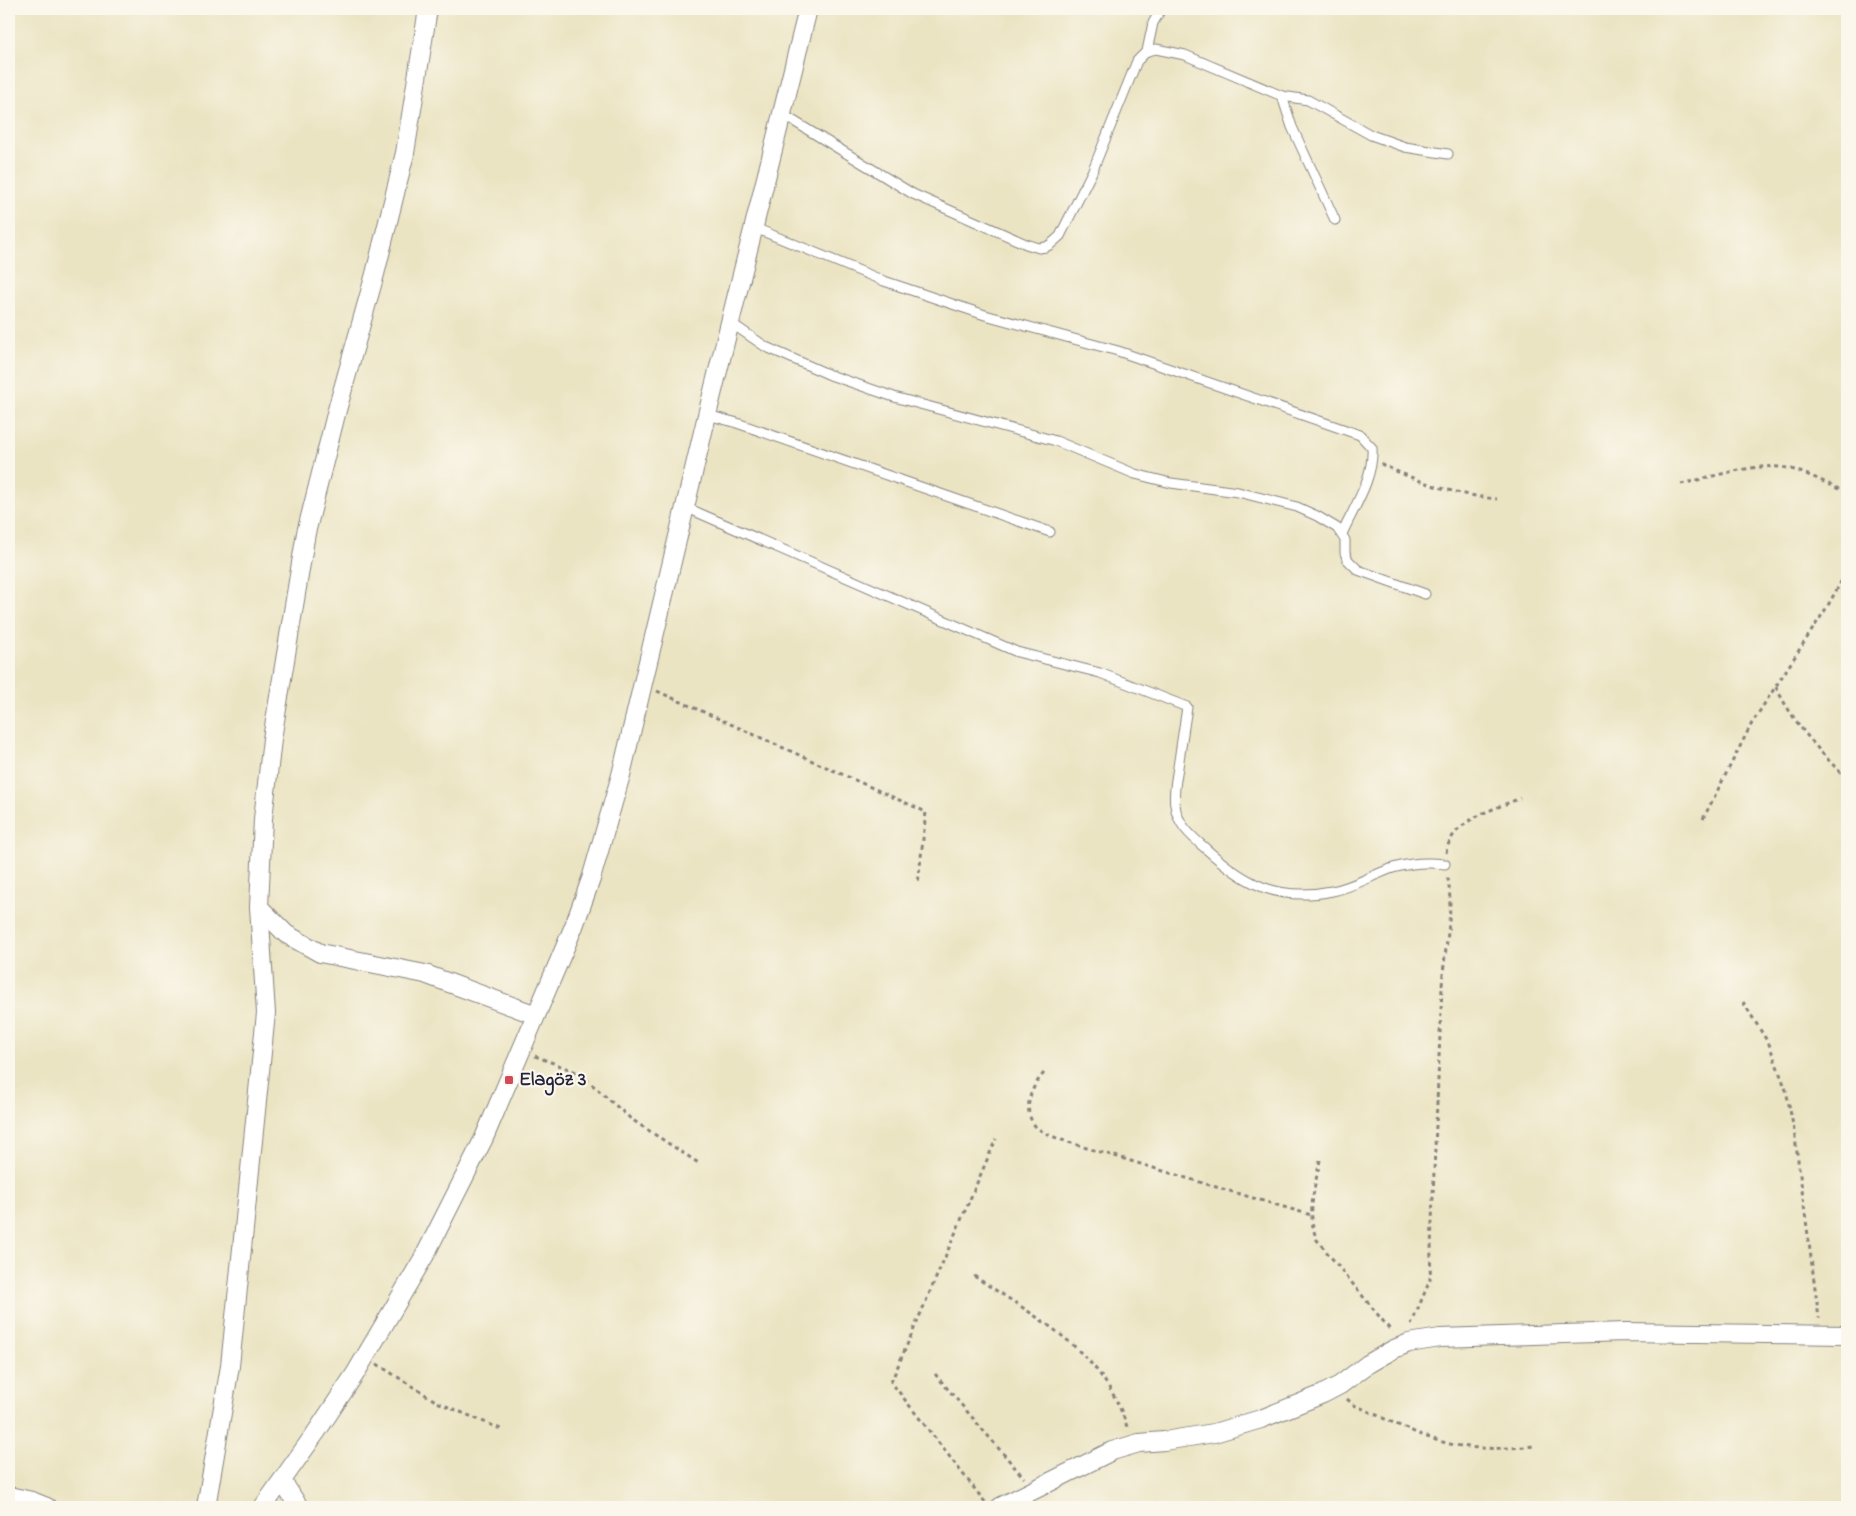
<svg xmlns="http://www.w3.org/2000/svg" width="1856" height="1516" viewBox="0 0 1856 1516" font-family="'Indie Flower',sans-serif">
<style>
.lines{fill:none;stroke-linecap:round;stroke-linejoin:round}
.service-casing{stroke:#86837f;stroke-width:11}
.minor-casing{stroke:#86837f;stroke-width:20}
.path{stroke:#86837f;stroke-width:3;stroke-dasharray:4 4;stroke-linecap:butt}
.service{stroke:#fff;stroke-width:9}
.minor{stroke:#fff;stroke-width:18}
.poi-dot{fill:#d1495b;stroke:#fbf7ec;stroke-width:2}
.labels{text-anchor:middle;dominant-baseline:central;stroke-width:4.5;stroke-linejoin:round;paint-order:stroke}
.poi-label{font-size:20px;font-weight:bold;fill:#22223b;stroke:#fbf7ec;text-anchor:start}
</style>
<rect width="100%" height="100%" fill="#fbf7ec"/>
<filter id="ink" filterUnits="userSpaceOnUse"><feTurbulence type="fractalNoise" baseFrequency=".02" numOctaves="2"/><feDisplacementMap in="SourceGraphic" scale="10" xChannelSelector="R" yChannelSelector="G"/><feConvolveMatrix kernelMatrix="1 2 1 2 8 2 1 2 1" color-interpolation-filters="sRGB"/></filter>
<filter id="wash" filterUnits="userSpaceOnUse"><feTurbulence type="fractalNoise" baseFrequency=".0096" numOctaves="4" result="noise"/><feDisplacementMap in="SourceGraphic" scale="20" xChannelSelector="R" yChannelSelector="G"/><feGaussianBlur stdDeviation="1.12" result="paint"/><feColorMatrix in="noise" values="0 0 0 0 0 0 0 0 0 0 0 0 0 0 0 0 0 1.4 0 .05"/><feComposite in="paint" operator="in"/></filter>
<g filter="url(#wash)">
<rect width="100%" height="100%" fill="#ebe4c3"/>
</g>
<g filter="url(#ink)">
<g class="lines">
<defs>
<g id="service">
<polyline points="1147,51 1153,23 1161,9"/>
<polyline points="1282,96 1292,127 1335,220"/>
<polyline points="782,114 913,194 1026,244 1039,248 1046,247 1051,244 1060,236 1092,172 1137,61 1147,51 1156,49 1185,55 1282,96 1308,100 1371,135 1405,147 1448,154"/>
<path d="M755 228 884 281 985 315 1118 351 1360 435 1372 448C1374 478 1354 507 1342 534"/>
<polyline points="731,323 766,347 830,375 894,397 1056,441 1135,474 1171,483 1238,492 1297,507 1317,516 1337,528 1345,540 1345,553 1348,560 1358,570 1425,594"/>
<polyline points="707,415 734,422 1050,532"/>
<path d="M685 507 1017 652 1100 673 1187 707C1184 727 1181 747 1178 767 1176 780 1173 793 1175 805 1177 824 1191 836 1205 848 1245 884 1277 902 1332 891 1354 887 1372 875 1393 868 1410 863 1427 862 1445 864"/>
</g>
<g id="minor">
<polyline points="259,907 286,934 320,953 425,974 536,1015"/>
<polyline points="282,1481 299,1507"/>
<polyline points="9,1496 32,1501 47,1507"/>
<polyline points="206,1507 230,1366 266,1013 259,907 263,819 272,739 306,533 337,410 375,274 405,153 428,9"/>
<polyline points="263,1507 317,1431 355,1374 425,1255 484,1138 574,926 591,879 621,775 707,415 808,9"/>
<polyline points="1000,1507 1112,1451 1139,1443 1164,1441 1214,1433 1261,1419 1323,1394 1340,1385 1368,1364 1394,1349 1409,1343 1440,1338 1625,1332 1847,1335"/>
</g>
</defs>
<!-- service casing -->
<use href="#service" class="service-casing"/>
<!-- minor casing -->
<use href="#minor" class="minor-casing"/>
<!-- path -->
<g class="path">
<path d="M1381 464C1418 482 1456 495 1497 499"/>
<path d="M1681 484C1713 477 1755 462 1787 468 1808 473 1828 484 1847 493"/>
<path d="M1776 687C1794 724 1819 751 1847 779"/>
<polyline points="657,691 926,812 918,884"/>
<polyline points="1703,819 1752,723 1827,607 1847,571"/>
<path d="M1446 853C1451 820 1493 810 1520 798"/>
<polyline points="1743,1002 1769,1044 1786,1090 1794,1130 1819,1318"/>
<polyline points="535,1056 579,1073 631,1119 700,1164"/>
<path d="M1044 1073C1031 1087 1021 1110 1036 1127 1047 1138 1101 1152 1118 1157 1182 1177 1246 1196 1311 1215"/>
<path d="M1320 1160C1315 1187 1306 1214 1317 1240L1392 1332"/>
<path d="M974 1276C1038 1319 1104 1350 1128 1430"/>
<path d="M1411 1325 1430 1280C1433 1182 1438 1085 1442 987 1444 949 1455 911 1447 874"/>
<polyline points="377,1364 437,1402 503,1430"/>
<polyline points="935,1374 1024,1478"/>
<path d="M1347 1399 1354 1405C1385 1418 1417 1436 1450 1444 1478 1450 1505 1449 1534 1446"/>
<polyline points="985,1502 891,1382 996,1139"/>
</g>
<!-- service -->
<use href="#service" class="service"/>
<!-- minor -->
<use href="#minor" class="minor"/>
</g>
</g>
<!-- markers -->
<rect class="poi-dot" x="504" y="1075" width="10" height="10" rx="2.5"/>
<g class="labels">
<!-- poi labels -->
<g class="poi-label">
<text x="519" y="1080">Elagöz 3</text>
</g>
</g>
<!-- margin -->
<rect width="1856" height="1516" fill="none" stroke="#fbf7ec" stroke-width="30"/>
</svg>
